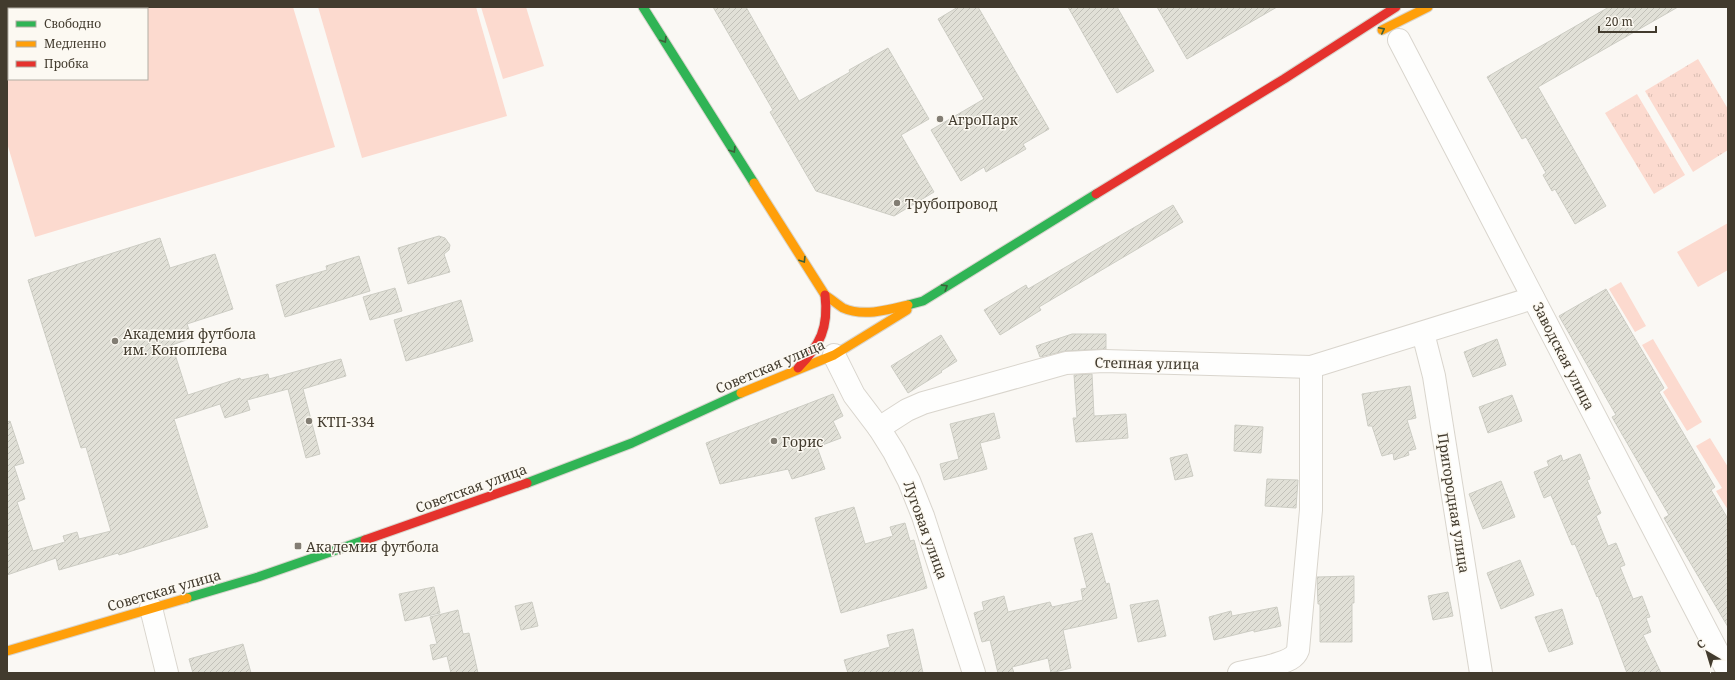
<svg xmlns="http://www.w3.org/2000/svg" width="1735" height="680" viewBox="0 0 1735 680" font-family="'Noto Serif',serif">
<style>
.grass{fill:#fcdacf}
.park{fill:url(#park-tufts)}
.building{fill:url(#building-hatch);stroke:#cdcdc4}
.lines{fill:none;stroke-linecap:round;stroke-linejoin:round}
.street-casing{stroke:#d9d5cd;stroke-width:24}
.fast-casing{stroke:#d9d5cd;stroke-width:11}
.slow-casing{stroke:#d9d5cd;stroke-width:11}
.jam-casing{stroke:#d9d5cd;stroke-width:11}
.street{stroke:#fefefd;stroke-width:22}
.fast{stroke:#30b455;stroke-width:9}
.slow{stroke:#ff9f0a;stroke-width:9}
.jam{stroke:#e5322d;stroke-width:9}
.oneway{stroke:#3d5f3a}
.poi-dot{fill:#827d73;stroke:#fcf9f2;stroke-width:1.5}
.labels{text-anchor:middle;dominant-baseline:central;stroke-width:3;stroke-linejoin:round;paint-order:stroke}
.poi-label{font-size:14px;fill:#423b2e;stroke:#fcf9f2;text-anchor:start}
.street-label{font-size:14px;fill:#423b2e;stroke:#fcf9f2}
</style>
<defs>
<pattern id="park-tufts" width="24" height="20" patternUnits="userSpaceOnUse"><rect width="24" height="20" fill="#fcdacf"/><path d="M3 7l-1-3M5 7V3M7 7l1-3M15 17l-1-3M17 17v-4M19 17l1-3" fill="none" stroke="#d9bcb2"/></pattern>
<pattern id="building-hatch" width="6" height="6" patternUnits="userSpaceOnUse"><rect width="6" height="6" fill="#e1e0d7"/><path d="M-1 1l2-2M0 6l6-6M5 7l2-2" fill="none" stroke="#c2c1b9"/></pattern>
</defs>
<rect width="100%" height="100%" fill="#faf8f4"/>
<!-- grass -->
<g class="grass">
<polygon points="82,7 293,7 335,147 35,237 7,143 7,30 9,29 9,79 147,79 147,9 75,9"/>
<polygon points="318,7 476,7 507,116 362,158"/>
<polygon points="481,7 526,7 544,66 503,79"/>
<polygon points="1728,223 1728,270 1698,287 1677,252"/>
<polygon points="1621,282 1646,326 1635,332 1609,289"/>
<polygon points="1653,339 1702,422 1687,431 1663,392 1668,388 1642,345"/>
<polygon points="1710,438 1728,467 1728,510 1716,491 1722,488 1696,446"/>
</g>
<!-- park -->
<g class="park">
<polygon points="1698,59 1728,109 1728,150 1693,172 1645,91"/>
<polygon points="1637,94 1685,175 1654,194 1605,113"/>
</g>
<!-- building -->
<g class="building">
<polygon points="713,7 746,7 799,101 850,72 849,70 888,48 929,119 901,135 934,192 894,216 816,191 770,112 773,110"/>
<polygon points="958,7 978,7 1049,129 1023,144 1026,149 986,172 984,167 961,181 931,130 984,99 938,19"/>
<polygon points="1068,7 1117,7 1154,71 1117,93"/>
<polygon points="1157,7 1277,7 1187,59"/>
<polygon points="1609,7 1678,7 1538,87 1606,206 1575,224 1555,189 1552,191 1543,175 1546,173 1526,137 1522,139 1487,77"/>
<polygon points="1173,205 1183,222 1039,307 1041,310 1000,335 984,310 1026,285 1028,289"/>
<polygon points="439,236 445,238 450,245 449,250 444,254 450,272 408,284 398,248"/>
<polygon points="160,238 170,268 215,254 233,309 187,324 192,338 172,345 188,395 240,378 241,380 268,374 269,379 341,359 346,376 303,389 320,454 306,458 288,389 247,400 250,410 225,418 220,404 174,419 208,527 119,555 118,553 59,570 56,558 7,575 7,422 10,421 24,463 14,466 25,499 17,502 33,551 65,542 63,536 77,532 79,539 111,531 86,447 81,448 28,280"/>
<polygon points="359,256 370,291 285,317 276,285 327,270 326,266"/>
<polygon points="395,288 402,311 370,320 363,297"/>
<polygon points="1606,289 1664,388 1659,392 1715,487 1711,490 1728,519 1728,627 1664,518 1669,515 1612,417 1616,415 1559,316"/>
<polygon points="461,300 473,341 406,361 394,320"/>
<polygon points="1072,334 1106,334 1106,349 1065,351 1040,357 1036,346"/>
<polygon points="941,335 957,361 941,371 942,372 908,393 891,366"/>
<polygon points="1497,339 1506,365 1473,377 1464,352"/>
<polygon points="1092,374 1094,416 1126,414 1128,438 1076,442 1073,418 1077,418 1074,375"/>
<polygon points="1410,386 1416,418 1407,420 1416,449 1408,451 1409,455 1394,460 1393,453 1382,456 1372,426 1368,426 1362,394"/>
<polygon points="833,394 843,416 833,421 841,438 817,447 825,469 792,479 788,469 720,484 706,443"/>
<polygon points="1512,395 1522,421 1488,433 1479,407"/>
<polygon points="994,413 1000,438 980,443 987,469 944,480 940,464 959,459 950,424"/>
<polygon points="1235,425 1263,427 1261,453 1234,451"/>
<polygon points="1187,454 1193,476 1175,480 1170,458"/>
<polygon points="1580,454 1590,479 1587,480 1601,513 1596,516 1608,546 1616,543 1625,565 1620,567 1633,599 1642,596 1650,617 1646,618 1651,632 1643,635 1661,673 1627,673 1598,596 1597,597 1575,544 1572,545 1551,495 1544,498 1534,472 1549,466 1547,461 1561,455 1563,461"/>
<polygon points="1267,479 1298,480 1296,508 1265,506"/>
<polygon points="1501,481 1515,517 1483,529 1469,494"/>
<polygon points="854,507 865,544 893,536 890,527 905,523 910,541 914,540 927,588 841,613 815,518"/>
<polygon points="1092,533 1106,584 1109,583 1117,618 1063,630 1071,668 1051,673 1048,658 1012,667 1014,673 998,673 990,640 982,642 974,613 984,610 982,602 1004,596 1008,612 1050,602 1052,607 1083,600 1081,589 1087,588 1074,538"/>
<polygon points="1520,560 1534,595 1501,609 1487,573"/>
<polygon points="1354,576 1354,603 1352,603 1352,642 1320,642 1320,604 1318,604 1317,577"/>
<polygon points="434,587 440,613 405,621 399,594"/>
<polygon points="1448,592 1453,616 1433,620 1428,596"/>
<polygon points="1158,600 1166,636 1138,642 1130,605"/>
<polygon points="532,602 538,626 521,630 515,606"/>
<polygon points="1277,607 1281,626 1254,632 1254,630 1214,640 1209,617 1231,611 1232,616"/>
<polygon points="1562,609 1573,644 1549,652 1535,617"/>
<polygon points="458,610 463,634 469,633 478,673 451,673 447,656 433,660 430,645 437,644 430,617"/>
<polygon points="913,629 923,673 848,673 844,660 890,647 887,635"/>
<polygon points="243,644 251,673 193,673 189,659"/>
</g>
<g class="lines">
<defs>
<g id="street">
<polyline points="1399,40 1728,672"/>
<polyline points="1423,333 1434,376 1481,673"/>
<polyline points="834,355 854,395 879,428 894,452 909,481 923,516 974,673"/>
<polyline points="879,428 907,410 923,403 1066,363 1104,361 1311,367 1533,298"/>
<polyline points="151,608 167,673"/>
<polyline points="1239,673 1271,666"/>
<path d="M1272 673 1271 666C1281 662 1294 661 1298 650L1311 510V367"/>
</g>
<g id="fast">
<polyline points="643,7 754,183"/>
<polyline points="908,305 923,301 1096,194"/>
<polyline points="527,483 632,443 741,393"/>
<polyline points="187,598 258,577 365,540"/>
</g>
<g id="slow">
<polyline points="1382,30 1428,7"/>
<path d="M754 183 825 295C831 299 837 304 843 308 863 317 888 310 908 305"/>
<polyline points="741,393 834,355 907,310"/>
<polyline points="7,651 187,598"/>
</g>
<g id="jam">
<polyline points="1096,194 1284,79 1396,7"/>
<path d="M798 368C820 345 829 328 825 295"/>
<polyline points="365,540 527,483"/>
</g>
</defs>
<!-- street casing -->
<use href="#street" class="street-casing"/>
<!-- fast casing -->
<use href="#fast" class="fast-casing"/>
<!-- slow casing -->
<use href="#slow" class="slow-casing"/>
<!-- jam casing -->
<use href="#jam" class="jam-casing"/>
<!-- street -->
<use href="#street" class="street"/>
<!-- fast -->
<use href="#fast" class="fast"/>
<!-- slow -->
<use href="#slow" class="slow"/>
<!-- jam -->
<use href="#jam" class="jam"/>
</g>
<!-- one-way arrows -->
<defs><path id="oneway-chevron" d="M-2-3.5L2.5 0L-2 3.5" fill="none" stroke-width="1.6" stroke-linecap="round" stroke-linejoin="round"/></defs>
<g class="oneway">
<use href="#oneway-chevron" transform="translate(1382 30) rotate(-27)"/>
<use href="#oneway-chevron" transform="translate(664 40) rotate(58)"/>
<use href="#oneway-chevron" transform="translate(733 150) rotate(58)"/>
<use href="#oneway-chevron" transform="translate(803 260) rotate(58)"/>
<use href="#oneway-chevron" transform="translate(945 287) rotate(-32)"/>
</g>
<!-- markers -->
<g class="poi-dot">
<circle cx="940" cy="119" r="4"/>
<circle cx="897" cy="203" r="4"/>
<circle cx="115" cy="341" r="4"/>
<circle cx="309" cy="421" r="4"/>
<circle cx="774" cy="441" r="4"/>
<rect x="294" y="542" width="8" height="8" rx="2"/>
</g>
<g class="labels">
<!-- poi labels -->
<g class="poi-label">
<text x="948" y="119">АгроПарк</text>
<text x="905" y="203">Трубопровод</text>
<text x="123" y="333">Академия футбола<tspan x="123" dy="16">им. Коноплева</tspan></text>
<text x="317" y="421">КТП-334</text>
<text x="782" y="441">Горис</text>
<text x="306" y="546">Академия футбола</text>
</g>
<!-- street labels -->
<g class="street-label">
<text transform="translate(1564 356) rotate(63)">Заводская улица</text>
<text transform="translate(1147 363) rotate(1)">Степная улица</text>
<text transform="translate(770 366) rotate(-23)">Советская улица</text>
<text transform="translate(471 488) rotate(-20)">Советская улица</text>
<text transform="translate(1454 503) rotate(81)">Пригородная улица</text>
<text transform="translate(926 530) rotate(70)">Луговая улица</text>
<text transform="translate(164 590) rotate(-16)">Советская улица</text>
</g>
</g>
<!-- border -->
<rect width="1735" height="680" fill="none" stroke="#423b2e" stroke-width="16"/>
<!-- legend -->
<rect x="8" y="8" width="140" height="72" fill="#fcf9f2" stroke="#b2ada4"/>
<rect x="16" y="21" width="20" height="6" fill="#30b455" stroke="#b2ada4"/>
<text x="44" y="28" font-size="12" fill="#423b2e">Свободно</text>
<rect x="16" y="41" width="20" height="6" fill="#ff9f0a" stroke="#b2ada4"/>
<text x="44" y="48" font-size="12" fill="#423b2e">Медленно</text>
<rect x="16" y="61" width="20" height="6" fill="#e5322d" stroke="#b2ada4"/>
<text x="44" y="68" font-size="12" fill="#423b2e">Пробка</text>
<!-- north arrow -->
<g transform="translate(1707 652) rotate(322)" stroke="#fcf9f2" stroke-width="3" paint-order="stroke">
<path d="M0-3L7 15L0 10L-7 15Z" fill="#423b2e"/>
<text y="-6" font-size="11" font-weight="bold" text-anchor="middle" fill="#423b2e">С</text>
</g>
<!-- scale -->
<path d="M1599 26v6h57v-6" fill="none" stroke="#423b2e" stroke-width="2"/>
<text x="1605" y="26" font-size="12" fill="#423b2e" stroke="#fcf9f2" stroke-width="3" paint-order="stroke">20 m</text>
</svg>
